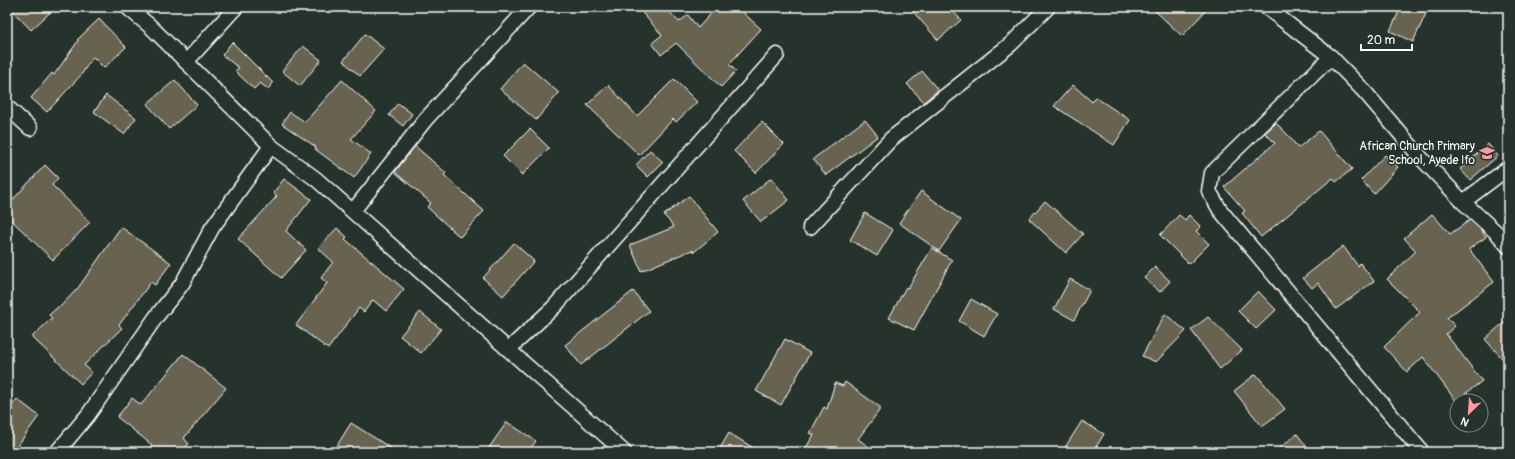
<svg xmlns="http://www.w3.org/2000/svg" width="1515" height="459" viewBox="0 0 1515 459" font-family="Pangolin,sans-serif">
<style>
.building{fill:#686451;stroke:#fff}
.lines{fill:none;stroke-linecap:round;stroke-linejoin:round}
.street-casing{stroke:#fff;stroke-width:17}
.street{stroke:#26332d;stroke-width:14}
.labels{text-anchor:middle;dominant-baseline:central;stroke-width:3;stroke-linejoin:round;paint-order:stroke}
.poi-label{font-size:12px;fill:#fff;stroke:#26332d;text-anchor:end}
</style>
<rect width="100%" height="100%" fill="#26332d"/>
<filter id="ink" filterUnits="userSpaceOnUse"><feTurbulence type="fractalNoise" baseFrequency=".025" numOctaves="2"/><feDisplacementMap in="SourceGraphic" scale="8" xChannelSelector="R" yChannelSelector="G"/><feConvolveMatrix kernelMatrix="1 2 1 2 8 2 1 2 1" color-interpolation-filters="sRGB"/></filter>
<g filter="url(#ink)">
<!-- building -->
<g class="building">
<polygon points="9,7 56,7 31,30"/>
<polygon points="637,7 665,7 679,22 688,15 698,28 717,7 737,7 761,29 729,64 736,71 721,87 676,43 661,55 652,43 662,35"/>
<polygon points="909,7 949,7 961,20 938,40"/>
<polygon points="1151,7 1209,7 1182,36"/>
<polygon points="1401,7 1429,7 1413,42 1390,31"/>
<polygon points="99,19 126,47 104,68 93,57 81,75 47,112 31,98 52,73 54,75 78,41 77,40"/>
<polygon points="365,34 384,49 360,76 343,61"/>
<polygon points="232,42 273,83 268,89 260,83 254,89 235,71 239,68 222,55"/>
<polygon points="303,46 321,60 300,86 282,71"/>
<polygon points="523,62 559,93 536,120 500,89"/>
<polygon points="922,71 938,90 924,102 907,84"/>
<polygon points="674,79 697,102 676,122 673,119 639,155 587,105 608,85 637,116"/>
<polygon points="175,80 197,105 169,129 147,104"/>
<polygon points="342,80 376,111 351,139 371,154 354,178 315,149 316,147 282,124 290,112 305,122"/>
<polygon points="1073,85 1092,102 1095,97 1130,120 1114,145 1054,106"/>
<polygon points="106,95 136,118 124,134 94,112"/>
<polygon points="398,103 412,114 403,126 389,115"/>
<polygon points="865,120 878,136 826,175 813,159"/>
<polygon points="762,122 784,144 756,173 734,151"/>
<polygon points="1276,123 1288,135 1298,148 1319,131 1352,169 1336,182 1333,178 1261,237 1242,213 1245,211 1224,187 1275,143 1265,133"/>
<polygon points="530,129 549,148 522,175 503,156"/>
<polygon points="1488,144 1498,156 1470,180 1460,169"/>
<polygon points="415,146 446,173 444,175 484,211 460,237 427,207 431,203 395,172"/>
<polygon points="650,150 663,162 648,177 636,165"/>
<polygon points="1385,155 1398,167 1374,194 1361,180"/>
<polygon points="45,165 58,178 52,185 90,222 53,260 7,216 7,206"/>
<polygon points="771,178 789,200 761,222 743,201"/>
<polygon points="284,179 311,199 286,231 306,250 281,278 238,239 277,196 273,193"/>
<polygon points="921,191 961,220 939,251 899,223"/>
<polygon points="689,196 718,232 694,252 692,250 641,271 630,245 674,227 664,215"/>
<polygon points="1045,201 1083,234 1066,253 1029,219"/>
<polygon points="865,213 893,230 877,256 850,240"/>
<polygon points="1432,214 1450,234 1470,220 1480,229 1486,237 1469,249 1494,282 1447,318 1455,326 1446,334 1482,381 1456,401 1423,357 1407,372 1384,347 1420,312 1387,279 1416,251 1404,238"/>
<polygon points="1179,215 1185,220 1189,215 1201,227 1196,231 1209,244 1189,264 1160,235"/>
<polygon points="121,227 171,263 155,285 151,282 119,325 122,328 84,365 92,372 81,384 32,337 52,318 49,315 59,306 60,307 78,288"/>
<polygon points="337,228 347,237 345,239 404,289 386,311 373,300 364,312 359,308 328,349 296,325 327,283 321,278 333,262 318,248"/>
<polygon points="514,243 534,261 503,296 483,278"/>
<polygon points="1343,246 1358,266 1360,263 1374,281 1336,309 1318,283 1312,288 1303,278"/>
<polygon points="932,248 952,260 914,330 889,318 906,287 908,288"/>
<polygon points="1155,267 1170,281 1160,292 1144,278"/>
<polygon points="1070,279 1090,290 1074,320 1054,309"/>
<polygon points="633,291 649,311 581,365 565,345"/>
<polygon points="1258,291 1276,310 1256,329 1238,311"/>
<polygon points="971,299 997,314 984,336 959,321"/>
<polygon points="420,312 441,329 421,353 400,336"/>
<polygon points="1165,314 1186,331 1156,362 1142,356"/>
<polygon points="1208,317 1242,350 1220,369 1191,330"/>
<polygon points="1508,319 1508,365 1485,339"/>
<polygon points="785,339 810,353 781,405 756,391"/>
<polygon points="183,354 226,388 184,438 189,444 180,452 145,452 152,445 117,417 132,398 141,405"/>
<polygon points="1256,374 1285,409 1262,426 1234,391"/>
<polygon points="845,382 881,408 858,439 876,452 803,452 814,435 810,433 824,407 827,409 835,383 843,386"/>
<polygon points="17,399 39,416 13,452 7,452 7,412"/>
<polygon points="1082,421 1104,434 1093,452 1062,452"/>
<polygon points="507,422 536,441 528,452 486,452"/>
<polygon points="351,423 397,452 333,452"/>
<polygon points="729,433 760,452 718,452"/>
<polygon points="1297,434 1311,452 1275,452"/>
</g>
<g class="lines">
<defs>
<g id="street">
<polyline points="127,7 151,27 271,146 316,179 624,452"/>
<polyline points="1266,7 1331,57 1364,91 1422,159 1463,202 1498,234 1508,246"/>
<polyline points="1331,57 1212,173 1209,191 1220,210 1422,452"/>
<polyline points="186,62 236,7"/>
<polyline points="7,107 30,128"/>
<polyline points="1463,202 1508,168"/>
<polyline points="353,211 426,119 529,7"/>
<polyline points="810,227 891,139 1011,44 1048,7"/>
<polyline points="509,349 554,307 777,55"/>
<polyline points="57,452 88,415 156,317 182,284 212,228 271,146"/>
</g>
</defs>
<!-- street casing -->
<use href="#street" class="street-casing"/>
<!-- street -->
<use href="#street" class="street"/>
</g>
</g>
<!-- icons -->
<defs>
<symbol id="school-bare" viewBox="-9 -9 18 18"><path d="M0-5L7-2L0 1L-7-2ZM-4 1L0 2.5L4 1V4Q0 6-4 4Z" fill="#ff9aa2" stroke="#26332d" stroke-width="2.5" paint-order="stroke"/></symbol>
</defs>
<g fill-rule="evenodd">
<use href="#school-bare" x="1476" y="142" width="22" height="22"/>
</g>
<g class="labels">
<!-- poi labels -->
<g class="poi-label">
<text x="1475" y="146">African Church Primary<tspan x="1475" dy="14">School, Ayede Ifo</tspan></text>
</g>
</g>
<!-- margin -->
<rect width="1515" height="459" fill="none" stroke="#26332d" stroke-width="24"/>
<rect x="12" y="12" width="1491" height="435" fill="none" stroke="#fff" stroke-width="1.5" filter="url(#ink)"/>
<!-- north arrow -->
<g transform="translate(1469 413) rotate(205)"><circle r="19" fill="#26332d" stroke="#7d8581"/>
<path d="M0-3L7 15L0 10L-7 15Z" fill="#ff9aa2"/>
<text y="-6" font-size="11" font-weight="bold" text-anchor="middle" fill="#ffffff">N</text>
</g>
<!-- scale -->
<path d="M1361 44v6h51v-6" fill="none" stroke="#ffffff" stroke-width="2"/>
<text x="1367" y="44" font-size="12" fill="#ffffff" stroke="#26332d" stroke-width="3" paint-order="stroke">20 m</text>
</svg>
